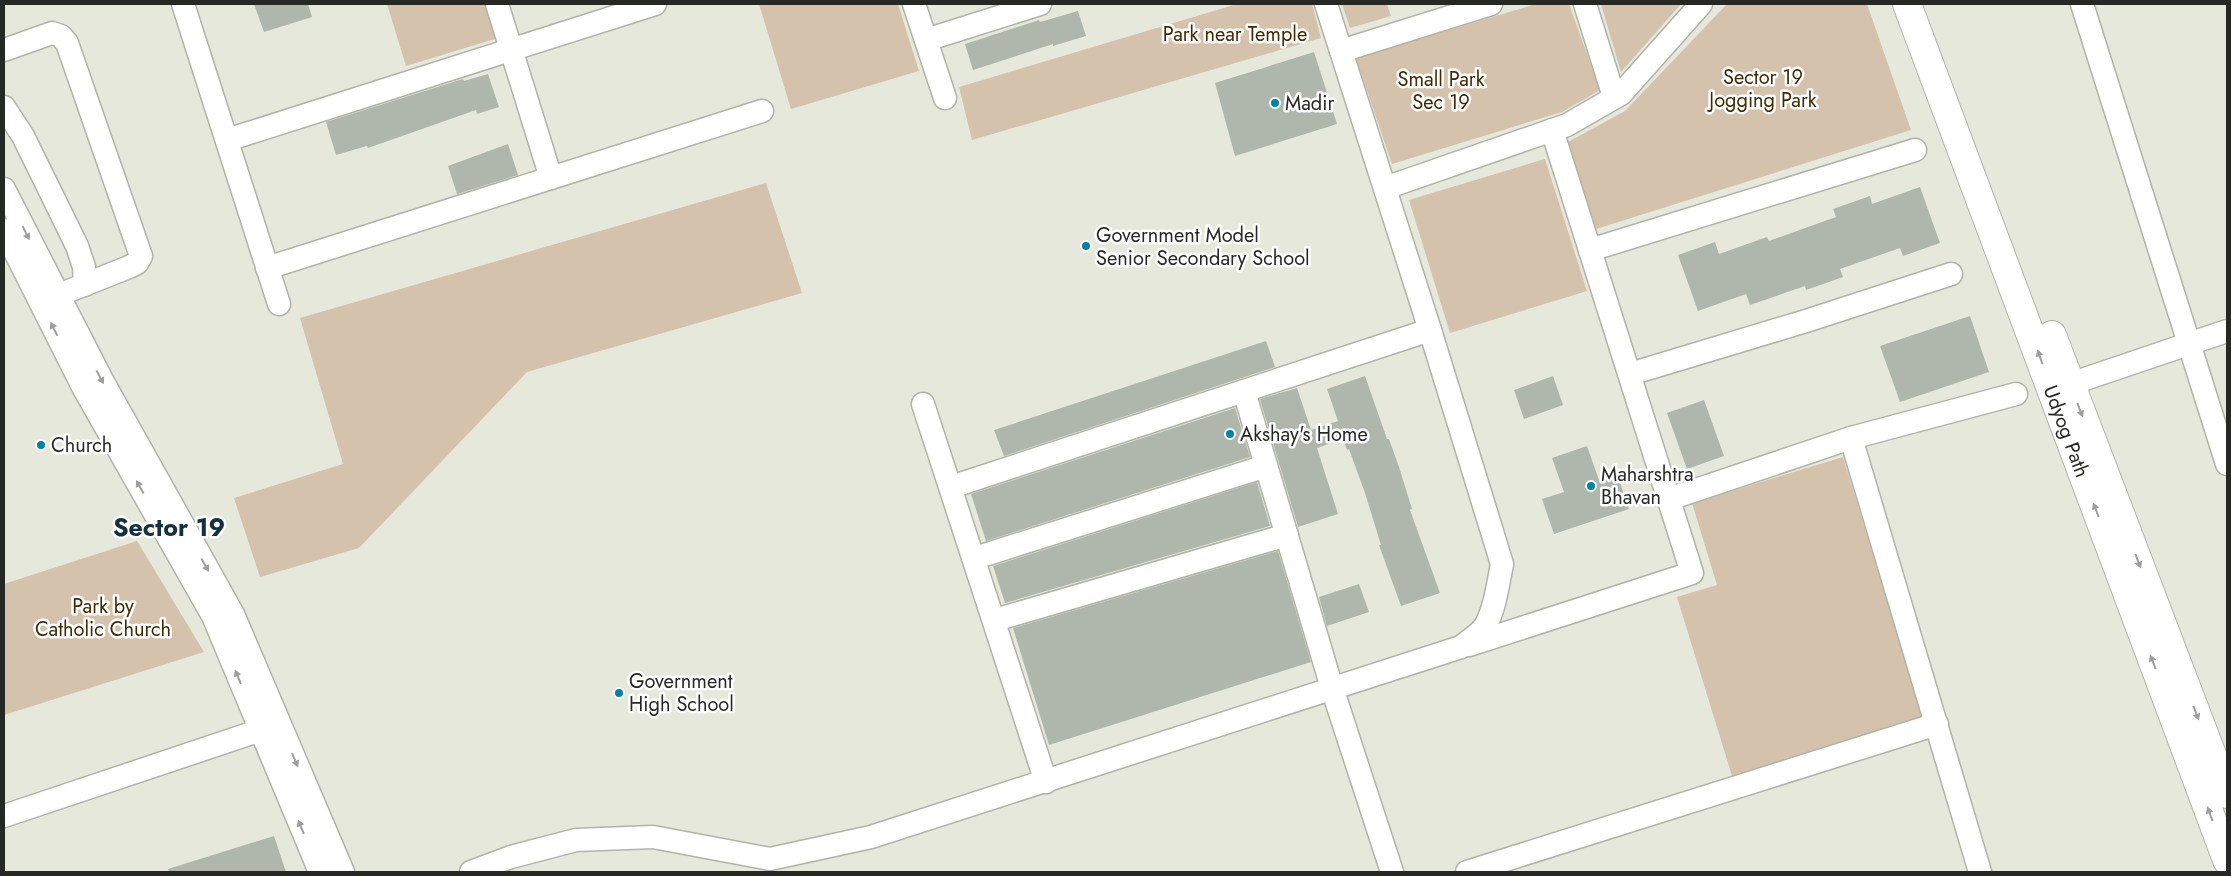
<svg xmlns="http://www.w3.org/2000/svg" width="2231" height="876" viewBox="0 0 2231 876" font-family="Jost,sans-serif">
<style>
.green{fill:#d4c2ac}
.building{fill:#afb7ad}
.lines{fill:none;stroke-linecap:round;stroke-linejoin:round}
.minor-casing{stroke:#b0b3a6;stroke-width:25}
.major-casing{stroke:#b0b3a6;stroke-width:30}
.minor{stroke:#fff;stroke-width:22}
.major{stroke:#fff;stroke-width:28}
.oneway{fill:#9d9e9c}
.poi-dot{fill:#0382a7;stroke:#fff;stroke-width:2}
.labels{text-anchor:middle;dominant-baseline:central;stroke-width:5;stroke-linejoin:round;paint-order:stroke}
.park-label{font-size:20px;fill:#3f2802;stroke:#fff}
.poi-label{font-size:20px;fill:#262823;stroke:#fff;text-anchor:start}
.street-label{font-size:20px;fill:#262823;stroke:#fff}
.district-label{font-size:25px;font-weight:bold;fill:#15313d;stroke:#fff}
</style>
<rect width="100%" height="100%" fill="#e5e8db"/>
<!-- green -->
<g class="green">
<polygon points="387,4 488,4 498,38 406,66"/>
<polygon points="759,4 898,4 919,71 791,109"/>
<polygon points="1237,4 1312,4 1321,38 972,140 959,87"/>
<polygon points="1342,4 1387,4 1391,16 1350,28"/>
<polygon points="1536,4 1569,4 1600,90 1562,112 1392,164 1356,58"/>
<polygon points="1601,4 1681,4 1621,72"/>
<polygon points="1727,4 1867,4 1911,130 1596,229 1568,142 1625,111"/>
<polygon points="1545,159 1587,291 1450,333 1409,200"/>
<polygon points="766,183 802,293 527,372 359,548 260,577 234,498 343,464 300,318"/>
<polygon points="1843,457 1923,717 1732,776 1677,597 1717,585 1692,503"/>
<polygon points="137,541 204,652 4,715 4,584"/>
</g>
<!-- building -->
<g class="building">
<polygon points="254,4 308,4 312,17 264,32"/>
<polygon points="1078,11 1086,36 1053,46 1053,44 973,70 965,44 1039,20 1040,22"/>
<polygon points="1314,52 1337,124 1235,156 1215,83"/>
<polygon points="488,74 499,107 477,114 476,110 368,148 367,146 336,155 326,122 463,79 464,81"/>
<polygon points="508,144 518,175 457,194 448,166"/>
<polygon points="1920,187 1940,243 1903,256 1900,248 1840,269 1843,277 1806,290 1805,286 1750,305 1746,294 1698,311 1678,255 1715,242 1719,254 1767,237 1769,241 1836,217 1833,209 1870,196 1872,204"/>
<polygon points="1970,316 1989,372 1900,402 1880,346"/>
<polygon points="1266,341 1275,367 1004,456 994,430"/>
<polygon points="1365,376 1387,439 1389,439 1399,467 1412,509 1410,510 1440,593 1401,606 1379,545 1381,545 1365,493 1349,449 1347,450 1343,439 1317,448 1338,514 1298,527 1260,399 1297,388 1311,430 1338,421 1327,389"/>
<polygon points="1553,376 1563,405 1524,419 1514,390"/>
<polygon points="1704,400 1724,456 1687,469 1667,413"/>
<polygon points="1235,408 1250,457 986,541 971,494"/>
<polygon points="1587,446 1599,480 1617,474 1629,509 1554,534 1542,499 1564,492 1552,458"/>
<polygon points="1257,482 1270,526 1005,603 993,566"/>
<polygon points="1278,551 1311,662 1049,745 1013,628"/>
<polygon points="1359,584 1369,612 1327,626 1319,597"/>
<polygon points="274,836 286,872 169,872 168,869"/>
</g>
<g class="lines">
<defs>
<g id="minor">
<polyline points="183,4 279,304"/>
<polyline points="497,4 551,178"/>
<polyline points="914,4 945,98"/>
<polyline points="1585,4 1614,97"/>
<polyline points="2082,4 2227,464"/>
<polyline points="926,40 1040,4"/>
<polyline points="4,50 52,33 61,36 67,43 141,256 137,263 129,267 46,300"/>
<polyline points="1341,51 1491,4"/>
<polyline points="4,107 23,136 77,246 84,267 85,285"/>
<polyline points="227,140 655,4"/>
<polyline points="1385,188 1567,125 1621,94 1701,4"/>
<polyline points="4,189 102,380 233,614 343,872"/>
<polyline points="4,230 83,387 213,616 320,872"/>
<polyline points="1590,250 1915,150"/>
<polyline points="267,268 762,111"/>
<polyline points="1630,374 1806,321 1951,274"/>
<polyline points="2070,384 2227,331"/>
<polyline points="1244,391 1332,688 1392,872"/>
<polyline points="923,404 1046,782"/>
<polyline points="1851,438 1980,872"/>
<polyline points="951,487 1430,330"/>
<polyline points="1669,499 1851,438 2016,394"/>
<polyline points="975,558 1266,466"/>
<polyline points="995,620 1287,535"/>
<polyline points="1469,645 1692,573 1552,130"/>
<polyline points="4,816 273,726"/>
<path d="M471 872 511 857 576 840 653 837 770 859 871 837 1461 647C1468 641 1479 635 1485 626 1495 609 1498 584 1502 564L1430 330 1326 4"/>
<polyline points="1467,872 1937,724"/>
</g>
<g id="major">
<path id="s1" d="M1907 4 2227 860"/>
<polyline points="2052,335 2227,794"/>
</g>
</defs>
<!-- minor casing -->
<use href="#minor" class="minor-casing"/>
<!-- major casing -->
<use href="#major" class="major-casing"/>
<!-- minor -->
<use href="#minor" class="minor"/>
<!-- major -->
<use href="#major" class="major"/>
</g>
<!-- one-way arrows -->
<defs><path id="oneway-solid" d="M-6-.8H1V-3.2L6.5 0L1 3.2V.8H-6Z" transform="scale(1.25)"/></defs>
<g class="oneway">
<use href="#oneway-solid" transform="translate(26 233) rotate(63)"/>
<use href="#oneway-solid" transform="translate(54 329) rotate(-117)"/>
<use href="#oneway-solid" transform="translate(2040 357) rotate(-110)"/>
<use href="#oneway-solid" transform="translate(100 377) rotate(62)"/>
<use href="#oneway-solid" transform="translate(2080 410) rotate(69)"/>
<use href="#oneway-solid" transform="translate(140 487) rotate(-119)"/>
<use href="#oneway-solid" transform="translate(2096 510) rotate(-111)"/>
<use href="#oneway-solid" transform="translate(2138 561) rotate(69)"/>
<use href="#oneway-solid" transform="translate(205 565) rotate(61)"/>
<use href="#oneway-solid" transform="translate(2153 662) rotate(-111)"/>
<use href="#oneway-solid" transform="translate(238 677) rotate(-113)"/>
<use href="#oneway-solid" transform="translate(2196 713) rotate(69)"/>
<use href="#oneway-solid" transform="translate(295 760) rotate(67)"/>
<use href="#oneway-solid" transform="translate(2210 814) rotate(-110)"/>
<use href="#oneway-solid" transform="translate(301 827) rotate(-113)"/>
</g>
<!-- markers -->
<g class="poi-dot">
<circle cx="1275" cy="103" r="5"/>
<circle cx="1086" cy="246" r="5"/>
<circle cx="1230" cy="434" r="5"/>
<circle cx="41" cy="445" r="5"/>
<circle cx="1591" cy="486" r="5"/>
<circle cx="619" cy="693" r="5"/>
</g>
<g class="labels">
<!-- park labels -->
<g class="park-label">
<text x="1235" y="34">Park near Temple</text>
<text x="1763" y="77">Sector 19<tspan x="1763" dy="23">Jogging Park</tspan></text>
<text x="1441" y="79">Small Park<tspan x="1441" dy="23">Sec 19</tspan></text>
<text x="103" y="606">Park by<tspan x="103" dy="23">Catholic Church</tspan></text>
</g>
<!-- poi labels -->
<g class="poi-label">
<text x="1285" y="103">Madir</text>
<text x="1096" y="235">Government Model<tspan x="1096" dy="23">Senior Secondary School</tspan></text>
<text x="1240" y="434">Akshay's Home</text>
<text x="51" y="445">Church</text>
<text x="1601" y="474">Maharshtra<tspan x="1601" dy="23">Bhavan</tspan></text>
<text x="629" y="681">Government<tspan x="629" dy="23">High School</tspan></text>
</g>
<!-- street labels -->
<g class="street-label">
<text stroke="none"><textPath href="#s1" startOffset="456">Udyog Path</textPath></text>
</g>
<!-- district labels -->
<g class="district-label">
<text x="169" y="527">Sector 19</text>
</g>
</g>
<!-- border -->
<rect width="2231" height="876" fill="none" stroke="#262823" stroke-width="10"/>
</svg>
